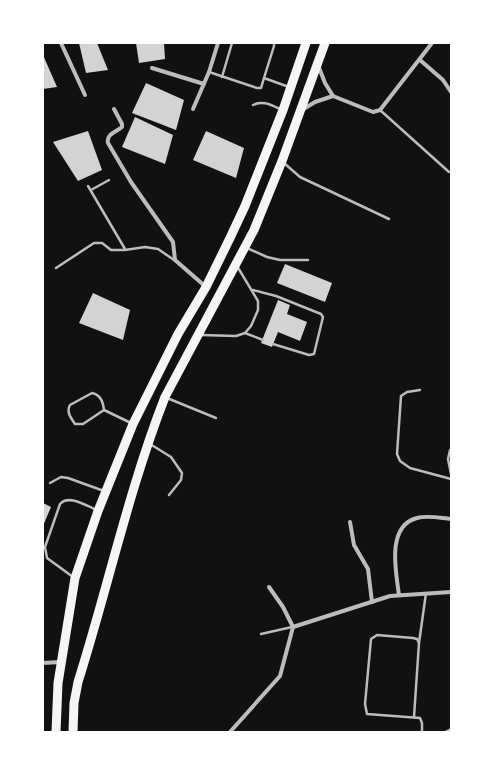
<svg xmlns="http://www.w3.org/2000/svg" width="494" height="775" viewBox="0 0 494 775" font-family="'Exo 2',sans-serif">
<style>
.building{fill:#d3d3d3}
.lines{fill:none;stroke-linecap:round;stroke-linejoin:round}
.service{stroke:#bcbcbc;stroke-width:2.5}
.minor{stroke:#bcbcbc;stroke-width:4}
.trunk{stroke:#f5f5f5;stroke-width:9}
</style>
<rect width="100%" height="100%" fill="#111"/>
<!-- building -->
<g class="building">
<polygon points="79,43 97,43 108,70 86,73"/>
<polygon points="136,43 164,43 165,59 139,63"/>
<polygon points="43,55 57,87 43,89"/>
<polygon points="146,83 184,100 176,130 132,113"/>
<polygon points="135,117 173,135 165,164 122,147"/>
<polygon points="88,131 102,170 78,181 53,142"/>
<polygon points="206,131 244,148 236,178 193,160"/>
<polygon points="285,264 332,283 325,302 277,283"/>
<polygon points="93,293 130,310 123,340 79,323"/>
<polygon points="278,300 290,305 287,314 307,322 300,341 278,332 272,347 261,343"/>
<polygon points="43,503 51,507 43,526"/>
</g>
<g class="lines">
<!-- service -->
<g class="service">
<polyline points="274,43 274,46 264,78 289,87"/>
<polyline points="209,72 257,88 261,88 264,78"/>
<polyline points="222,77 232,43"/>
<path d="M253 105C262 100 271 105 280 109"/>
<polyline points="380,110 449,172"/>
<polyline points="284,163 300,177 389,219"/>
<polyline points="88,186 125,249"/>
<polyline points="91,190 109,180"/>
<polyline points="247,248 267,257 280,260 308,260"/>
<polyline points="56,268 94,243 102,243 111,250 125,250 145,247 158,249 174,260"/>
<polyline points="253,290 276,296 321,314 323,317 314,354 309,355 273,344"/>
<polyline points="245,333 263,340"/>
<polyline points="201,335 236,336 245,333 251,326 258,310 258,301 237,266"/>
<polyline points="420,390 407,392 401,396 397,454 400,461 410,468 451,479"/>
<path d="M92 393C101 395 103 402 104 410L83 424H75C71 418 66 412 70 405Z"/>
<polyline points="167,398 216,418"/>
<polyline points="104,410 131,423"/>
<polyline points="150,444 171,457 182,473 181,480 169,495"/>
<polyline points="450,450 448,459 451,474"/>
<polyline points="50,483 61,477 68,478 104,491"/>
<path d="M73 577 47 558 45 547 60 504C69 494 86 506 97 510"/>
<polyline points="261,634 292,627"/>
<polyline points="419,643 417,639 413,638 377,635 371,639 365,704 367,714 420,718 422,723 422,732"/>
<polyline points="414,717 419,643 426,593"/>
</g>
<!-- minor -->
<g class="minor">
<polyline points="61,43 85,95"/>
<polyline points="420,60 443,80 451,92"/>
<polyline points="318,65 325,83 333,96 373,112 380,110 432,43"/>
<polyline points="152,68 204,84"/>
<path d="M114 109 122 124V127C116 132 106 134 108 143L131 182 173 242 175 260 206 287"/>
<polyline points="193,109 209,72 218,43"/>
<polyline points="302,110 315,102 333,96"/>
<polyline points="350,522 354,545 368,569 372,602"/>
<polyline points="269,587 283,607 293,627"/>
<path d="M399 595C396 572 386 526 417 518 427 515 440 518 451 519"/>
<polyline points="43,663 60,662"/>
<polyline points="230,732 280,676 293,627 390,596 451,592"/>
<polyline points="447,732 451,730"/>
</g>
<!-- trunk -->
<g class="trunk">
<polyline points="56,732 58,683 75,578 98,511 133,424 178,334 206,287 230,238 245,206 283,110 306,43"/>
<path d="M73 732 74 703 78 682C108 587 129 489 165 397L254 230 282 161 325 43"/>
</g>
</g>
<!-- border -->
<rect width="494" height="775" fill="none" stroke="#ffffff" stroke-width="88"/>
</svg>
